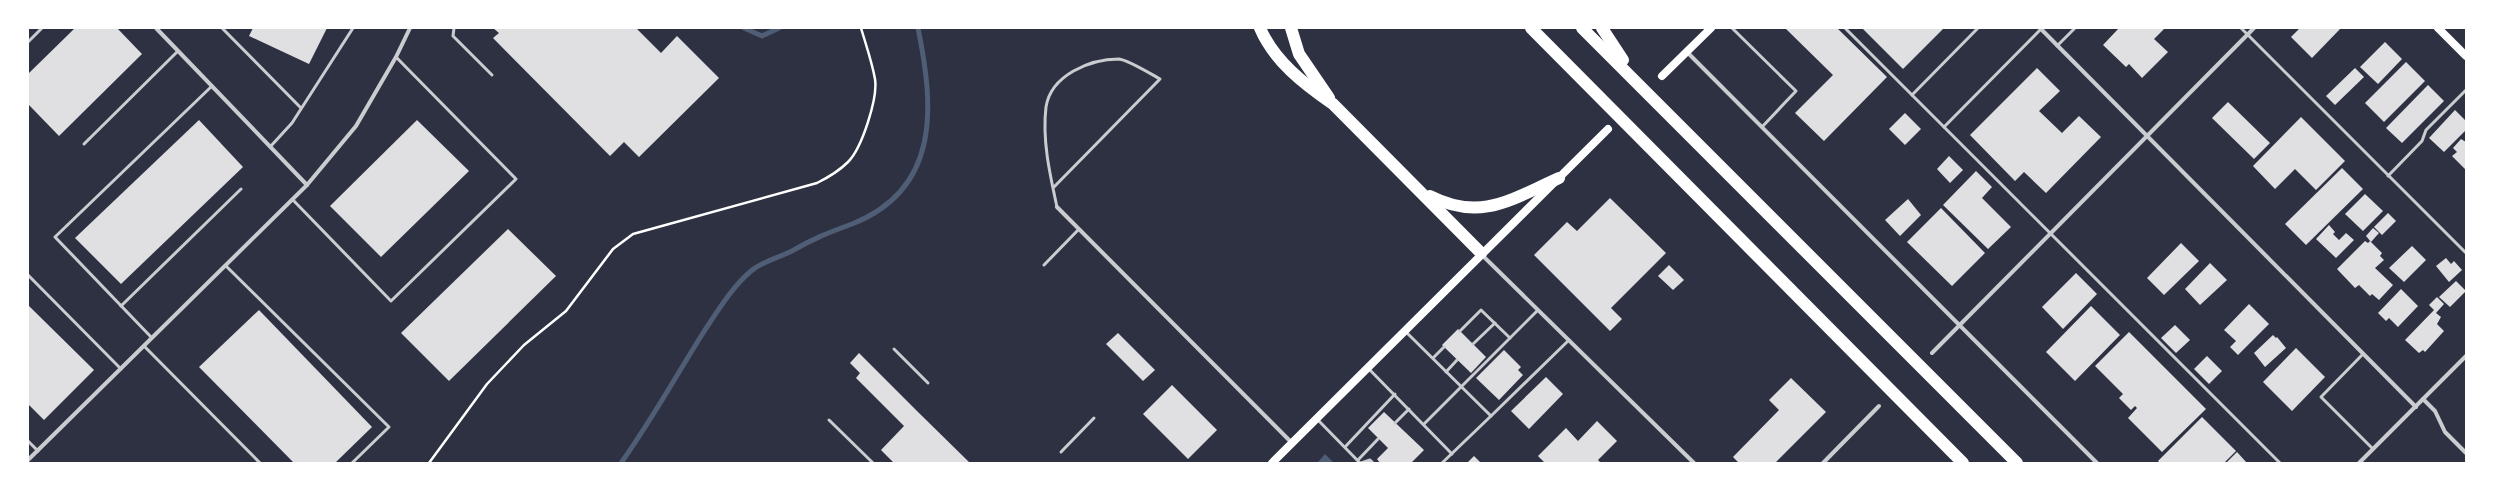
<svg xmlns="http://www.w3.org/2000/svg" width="2494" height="491" viewBox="0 0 2494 491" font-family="Literata,serif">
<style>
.water{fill:#4f5d75}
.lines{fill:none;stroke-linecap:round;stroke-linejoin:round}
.stream{stroke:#4f5d75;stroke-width:5}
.building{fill:#e0e0e3}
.path{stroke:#fff;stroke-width:2.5}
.service{stroke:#caccd0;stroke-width:3}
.minor{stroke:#caccd0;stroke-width:4}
.secondary{stroke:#fff;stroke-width:8}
.motorway{stroke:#fff;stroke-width:12}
</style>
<rect width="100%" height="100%" fill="#2d3142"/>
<!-- water -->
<polygon class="water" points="1325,454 1334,463 1317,463"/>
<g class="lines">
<!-- stream -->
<g class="stream">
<polyline points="744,28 762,36 779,28"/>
<path d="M621 463C651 421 676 376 703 333 717 312 732 287 751 271 763 261 778 258 792 251 814 238 828 233 852 224 941 189 934 106 918 28"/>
</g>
</g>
<!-- building -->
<g class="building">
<polygon points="75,28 117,28 142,54 59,136 28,104 28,74"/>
<polygon points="253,28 327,28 309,64 249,36"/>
<polygon points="493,28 636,28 661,53 677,36 719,78 639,157 624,142 610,156 493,38 499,33"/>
<polygon points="1785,28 1837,28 1887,77 1824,141 1795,113 1833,75"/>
<polygon points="1862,28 1944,28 1903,69"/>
<polygon points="2119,28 2165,28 2154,39 2168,52 2142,78 2129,64 2126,67 2103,45"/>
<polygon points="2300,28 2341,28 2312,58 2291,37"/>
<polygon points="2385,42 2402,59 2378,84 2360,67"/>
<polygon points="2406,62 2425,81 2384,122 2365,103"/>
<polygon points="2037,68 2060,91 2039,111 2062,133 2079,116 2101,137 2046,193 2024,172 2015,181 1970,135"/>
<polygon points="2355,68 2364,77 2335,105 2326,96"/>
<polygon points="2428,85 2444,101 2402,143 2386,128"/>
<polygon points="2228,102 2270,143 2254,159 2212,118"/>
<polygon points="2455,110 2466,121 2466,130 2444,152 2429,138"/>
<polygon points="1905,113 1921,129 1905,145 1889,129"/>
<polygon points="2301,117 2345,161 2316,190 2295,169 2275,189 2253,166"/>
<polygon points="199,120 243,167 121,284 75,238"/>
<polygon points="417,120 469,171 381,257 330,206"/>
<polygon points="2461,139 2466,142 2466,170 2452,156 2457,152 2453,148"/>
<polygon points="1949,156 1963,170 1950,183 1937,169"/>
<polygon points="2342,168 2363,189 2306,245 2285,224"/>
<polygon points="1976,171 1992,187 1982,198 2011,227 1988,249 1943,205"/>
<polygon points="2365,194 2383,211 2363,231 2345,214"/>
<polygon points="1610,198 1666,253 1611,308 1622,319 1610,331 1534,255 1567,222 1577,231"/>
<polygon points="1908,199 1921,215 1900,236 1885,220"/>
<polygon points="1941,208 1985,253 1952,286 1907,242"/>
<polygon points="2388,213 2396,221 2382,235 2374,227"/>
<polygon points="2329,225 2335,232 2333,234 2339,240 2346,233 2354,240 2336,258 2316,239"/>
<polygon points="2373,228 2379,233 2371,242 2366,236"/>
<polygon points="508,229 556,276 449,381 401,333"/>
<polygon points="2365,241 2368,243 2370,241 2382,253 2380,256 2384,260 2375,268 2393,285 2379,300 2372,294 2370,296 2359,285 2355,288 2337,269"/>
<polygon points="2181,243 2199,261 2164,295 2147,278"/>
<polygon points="2412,246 2426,260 2404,282 2389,268"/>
<polygon points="2446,258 2451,264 2454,261 2462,270 2449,282 2436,266"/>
<polygon points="2210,263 2227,280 2200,305 2185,289"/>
<polygon points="1669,265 1684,280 1673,290 1658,276"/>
<polygon points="2076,273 2097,294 2063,329 2042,307"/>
<polygon points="2456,281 2466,291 2450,307 2439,297"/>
<polygon points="2401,289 2418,306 2398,327 2389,318 2386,321 2378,313"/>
<polygon points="2437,297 2444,304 2436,313 2441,317 2437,324 2444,331 2425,352 2423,350 2419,353 2405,340 2434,310 2429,305"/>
<polygon points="2249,304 2269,324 2238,355 2230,347 2236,341 2224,330"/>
<polygon points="28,305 94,370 44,420 28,404"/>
<polygon points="2091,306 2120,335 2075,381 2046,352"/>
<polygon points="259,310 372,427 335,463 294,463 199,367"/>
<polygon points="2175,325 2190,340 2176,353 2161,338"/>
<polygon points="1458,329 1486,357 1471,373 1442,345"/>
<polygon points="2129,332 2206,409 2162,452 2128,418 2137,408 2135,406 2131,410 2119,398 2123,394 2095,366"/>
<polygon points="1118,333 1155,370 1143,381 1106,344"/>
<polygon points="2273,335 2276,338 2277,337 2286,348 2265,367 2254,353"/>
<polygon points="2296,348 2325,377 2292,411 2263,382"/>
<polygon points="1504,350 1521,367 1518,370 1523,375 1499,400 1476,378"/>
<polygon points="859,353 918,412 970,463 894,463 881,450 904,426 856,378 860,373 850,363"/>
<polygon points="2207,356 2222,371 2209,384 2194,369"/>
<polygon points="1546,377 1563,394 1529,429 1511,411"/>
<polygon points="1791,378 1826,412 1775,463 1739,463 1733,457 1779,410 1769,400"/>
<polygon points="1172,385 1217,430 1188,459 1143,414"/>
<polygon points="1384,412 1424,450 1411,463 1380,463 1377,459 1388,448 1368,428"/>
<polygon points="2202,417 2236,451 2224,463 2160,463 2158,461"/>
<polygon points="1597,421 1617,441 1598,460 1601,463 1545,463 1538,456 1566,428 1578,441"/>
<polygon points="2237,452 2247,463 2226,463"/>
<polygon points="1474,456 1481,463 1467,463"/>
</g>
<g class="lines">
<!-- path -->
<path class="path" d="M429 463 487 384 524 345 566 311 613 249 633 234 817 183C829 177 839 171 848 162 862 148 878 98 875 79 872 62 866 45 861 28"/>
<!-- service -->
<g class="service">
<polyline points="222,28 301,108"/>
<polyline points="454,28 453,36 492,75"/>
<polyline points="1732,28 1796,91 1762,127"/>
<polyline points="1845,28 2280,463"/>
<polyline points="2241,28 2466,253"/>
<polyline points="28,42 42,28"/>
<polyline points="2057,46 2075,28"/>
<polyline points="1912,95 1978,28"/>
<polyline points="1944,127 2041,29"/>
<polyline points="84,144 178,51"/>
<polyline points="270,147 292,123 353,28"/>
<polyline points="2388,176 2422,141 2426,130 2466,90"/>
<path d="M1053 188 1160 79C1151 74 1128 60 1119 59 1090 59 1051 75 1046 107 1042 140 1050 175 1057 207"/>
<polyline points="293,200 391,301 516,179 396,57"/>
<polyline points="1044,265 1079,229"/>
<polyline points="226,266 389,427 352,463"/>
<polyline points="28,275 121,369"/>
<polyline points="121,306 241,189"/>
<polyline points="1405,331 1491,416 1569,340"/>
<polyline points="1460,331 1481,310 1510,338"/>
<polyline points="152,338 55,237 212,86"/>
<polyline points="1473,344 1495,323"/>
<polyline points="144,346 260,463"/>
<polyline points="894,349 928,383"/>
<polyline points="2363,354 2321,397 2373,449"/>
<polyline points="1433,358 1444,347"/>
<polyline points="1368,368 1452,454"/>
<polyline points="1446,372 1457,360"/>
<polyline points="1317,419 1360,463"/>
<polyline points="829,420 873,463"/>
<polyline points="1395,423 1409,409"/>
<polyline points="1424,424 1538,310"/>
<polyline points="28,441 38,451"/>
<polyline points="1345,447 1395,394"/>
<polyline points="1061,452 1094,418"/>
<polyline points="1358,460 1378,439"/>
<polyline points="1361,463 1370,460 1373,463"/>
<polyline points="1442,463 1491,416"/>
</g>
<!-- minor -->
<g class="minor">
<polyline points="156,28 307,185"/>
<polyline points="2040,28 2416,407"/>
<polyline points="1687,52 2097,463"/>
<polyline points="1057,207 1292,443"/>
<polyline points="1481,254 1694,463"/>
<polyline points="1932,353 2254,28"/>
<polyline points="2423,399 2435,411 2445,432 2466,453"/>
<polyline points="28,460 307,185 356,126 396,57 410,28"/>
<polyline points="1823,463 1879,406"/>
<polyline points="2359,463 2466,356"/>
</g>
<!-- secondary -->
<g class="secondary">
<polyline points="2438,28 2466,56"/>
<polyline points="1662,76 1711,28"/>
<polyline points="1272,463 1608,129"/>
</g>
<!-- motorway -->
<g class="motorway">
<path d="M1260 28C1274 61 1304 84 1333 104L1481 253"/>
<polyline points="1291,28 1299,54 1329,98"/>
<polyline points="1531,28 1963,463"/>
<polyline points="1582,28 2017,463"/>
<polyline points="1602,28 1623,60"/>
<path d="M1430 196C1481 222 1512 199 1559 178"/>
</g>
</g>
<!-- border -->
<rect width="2494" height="491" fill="none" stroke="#ffffff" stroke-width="58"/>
</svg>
